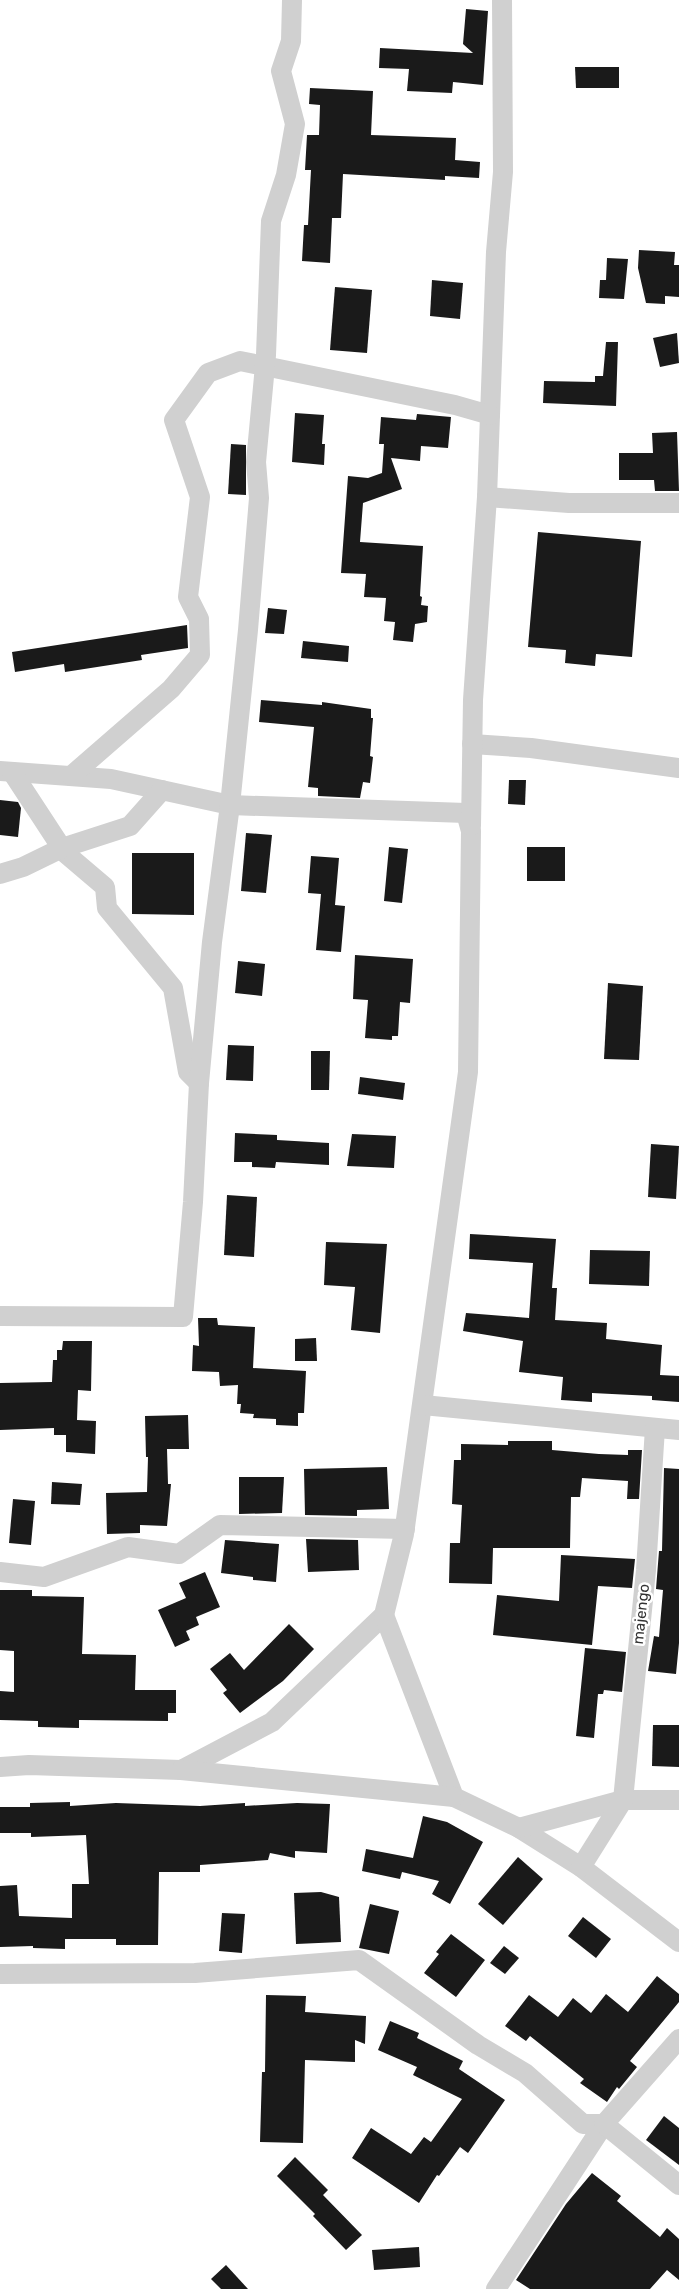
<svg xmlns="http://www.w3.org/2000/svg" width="679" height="2289" viewBox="0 0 679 2289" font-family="Rubik,sans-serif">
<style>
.building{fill:#1a1a1a}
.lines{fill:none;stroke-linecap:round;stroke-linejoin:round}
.minor{stroke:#d0d0d0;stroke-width:20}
.labels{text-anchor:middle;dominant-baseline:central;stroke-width:5;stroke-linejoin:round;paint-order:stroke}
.street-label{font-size:15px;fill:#333;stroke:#fff}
</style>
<rect width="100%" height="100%" fill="#fff"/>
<!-- building -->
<g class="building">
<polygon points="466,9 488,11 483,85 453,82 452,93 407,91 409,69 379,68 380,48 473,53 463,44"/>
<polygon points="575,67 619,67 619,88 576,88"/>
<polygon points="310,88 373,91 371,135 456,138 455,160 480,162 479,178 445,176 445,180 343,174 341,218 332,218 330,263 302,261 304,225 308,225 311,170 305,170 307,135 319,135 320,105 309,104"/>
<polygon points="639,250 675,252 674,265 679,265 679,297 665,296 665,304 646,303 638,268"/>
<polygon points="607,258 628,259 624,299 599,298 600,280 606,280"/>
<polygon points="432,280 463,283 460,319 430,316"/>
<polygon points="335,287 372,290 367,353 330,350"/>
<polygon points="677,333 679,363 660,367 653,338"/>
<polygon points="606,342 618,342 616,406 543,403 544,381 595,382 595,376 603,376"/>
<polygon points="295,413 324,415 322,444 325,444 324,465 292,462"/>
<polygon points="417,414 451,417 448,448 421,446 420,461 391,458 402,489 363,503 360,542 423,546 420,596 422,597 421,605 428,606 427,622 415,624 413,642 393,640 395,622 384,621 386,598 364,597 366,574 341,573 348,476 368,478 382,473 384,444 379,444 381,417 416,420"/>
<polygon points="677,432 679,491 655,491 654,480 619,480 619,453 653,453 652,433"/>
<polygon points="231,444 246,445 246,495 228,494"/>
<polygon points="538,532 641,541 632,657 596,654 595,666 565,663 566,650 528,647"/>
<polygon points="268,608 287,610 284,634 265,633"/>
<polygon points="187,625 188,648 141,655 142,660 65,672 64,664 15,672 12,652"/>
<polygon points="303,641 349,646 348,662 301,658"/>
<polygon points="261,700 322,705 322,702 371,709 371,718 373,718 370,756 373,757 370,783 363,782 360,798 318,796 318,788 308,787 314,727 259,722"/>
<polygon points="509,780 526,780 525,805 508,804"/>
<polygon points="0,800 18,802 21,808 18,837 0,835"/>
<polygon points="246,833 272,835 266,893 241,891"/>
<polygon points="389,847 408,849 402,903 384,901"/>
<rect x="527" y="847" width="38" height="34"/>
<polygon points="132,853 194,853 194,915 132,914"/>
<polygon points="311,856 339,858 335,905 345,906 341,952 316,950 321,894 308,893"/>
<polygon points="355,955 413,959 410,1003 400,1002 398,1036 392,1036 392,1040 365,1038 368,1000 353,999"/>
<polygon points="238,961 265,964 262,996 235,993"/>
<polygon points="608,983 643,986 639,1060 604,1059"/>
<polygon points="228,1045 254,1046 253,1081 226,1080"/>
<polygon points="311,1051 330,1051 329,1090 311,1090"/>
<polygon points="360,1077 405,1083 403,1100 358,1094"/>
<polygon points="235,1133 277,1135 277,1140 329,1143 329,1165 276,1162 275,1168 252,1167 252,1162 234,1162"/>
<polygon points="352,1134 396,1136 394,1168 347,1166"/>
<polygon points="651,1144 679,1146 676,1199 648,1197"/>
<polygon points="227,1195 257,1197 254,1257 224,1255"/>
<polygon points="470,1234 556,1239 552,1288 557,1288 555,1320 607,1323 606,1339 662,1345 660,1375 679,1376 679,1402 652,1400 652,1396 592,1393 592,1402 561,1400 563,1377 519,1372 523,1341 463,1331 466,1313 529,1318 533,1263 469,1259"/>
<polygon points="326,1242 387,1244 380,1333 351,1330 355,1287 324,1285"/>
<polygon points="590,1250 650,1251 649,1286 589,1284"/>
<polygon points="198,1318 217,1318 218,1325 255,1327 253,1368 306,1371 304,1413 298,1413 298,1426 276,1425 276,1419 253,1418 254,1414 240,1413 241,1404 237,1404 238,1385 220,1386 219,1372 192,1371 193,1345 199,1346"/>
<polygon points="316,1338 317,1361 295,1361 295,1339"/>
<polygon points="63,1341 92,1341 91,1391 78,1390 77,1420 96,1421 95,1454 66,1452 66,1435 54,1435 54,1428 0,1430 0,1383 52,1382 53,1360 57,1360 57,1350 62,1350"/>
<polygon points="188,1415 189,1449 167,1449 168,1484 171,1484 167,1526 140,1525 140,1533 107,1534 106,1493 147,1492 148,1457 146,1457 145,1416"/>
<polygon points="508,1441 552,1441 552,1450 599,1454 628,1455 628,1450 642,1450 639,1499 627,1499 628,1481 582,1478 580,1497 571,1497 570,1548 493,1548 492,1584 449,1583 450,1543 460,1543 462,1505 452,1504 454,1460 461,1460 461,1444 508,1445"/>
<polygon points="387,1467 389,1509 357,1510 357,1516 305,1515 304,1469"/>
<polygon points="664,1468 679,1469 679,1643 676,1674 648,1671 654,1636 659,1637 663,1590 656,1589 659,1551 662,1551"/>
<polygon points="239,1477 284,1477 282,1513 239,1514"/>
<polygon points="52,1482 82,1484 80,1505 51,1504"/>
<polygon points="13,1499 35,1501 31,1545 9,1543"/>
<polygon points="306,1539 358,1540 359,1570 308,1572"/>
<polygon points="225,1540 279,1544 276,1582 253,1580 253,1577 221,1573"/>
<polygon points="561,1555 635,1559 632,1588 598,1586 592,1645 493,1635 497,1595 559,1601"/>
<polygon points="205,1572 220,1607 196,1617 199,1625 186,1631 190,1640 175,1647 158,1610 186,1598 179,1583"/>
<polygon points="0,1590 32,1590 32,1596 84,1597 82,1654 136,1655 135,1690 176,1690 176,1713 168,1713 168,1721 79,1720 79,1728 38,1727 38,1721 0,1720 0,1691 14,1692 14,1651 0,1650"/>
<polygon points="289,1624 314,1649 283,1681 240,1713 223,1693 227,1690 210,1669 230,1653 244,1670"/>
<polygon points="585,1648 626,1652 622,1692 604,1690 603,1694 598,1694 594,1738 576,1736"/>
<polygon points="653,1725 679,1725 679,1767 652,1766"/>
<polygon points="70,1802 70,1806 116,1803 200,1806 245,1803 245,1806 297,1803 330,1804 327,1853 295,1851 295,1858 270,1853 268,1860 200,1865 200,1872 159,1872 158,1945 116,1945 116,1939 65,1939 65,1949 33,1948 33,1946 0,1947 0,1886 17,1885 19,1916 72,1918 72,1884 89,1884 86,1835 31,1837 31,1833 0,1833 0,1807 30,1807 30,1803"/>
<polygon points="423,1816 447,1822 483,1842 450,1904 432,1894 439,1881 402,1872 400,1879 362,1871 366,1849 413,1858"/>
<polygon points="518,1857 543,1879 503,1925 478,1904"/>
<polygon points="321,1892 339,1897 341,1942 296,1944 294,1893"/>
<polygon points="370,1904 399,1911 389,1954 359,1948"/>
<polygon points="222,1913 245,1914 242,1953 219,1951"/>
<polygon points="583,1917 611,1939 596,1958 568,1936"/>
<polygon points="451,1934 485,1960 456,1997 424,1973 439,1954 436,1952"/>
<polygon points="504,1946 519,1958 505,1974 490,1963"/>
<polygon points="657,1976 679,1994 679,2002 630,2061 637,2067 619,2089 617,2087 607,2102 580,2083 584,2079 530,2036 526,2041 505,2026 529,1995 558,2017 573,1998 591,2013 606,1994 628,2012"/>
<polygon points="266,1995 306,1996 305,2012 366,2016 365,2044 355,2040 355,2062 305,2060 303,2143 260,2142 262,2072 265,2072"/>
<polygon points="390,2021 419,2033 417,2038 463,2061 459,2069 505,2100 468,2153 460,2147 439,2176 437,2175 419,2203 352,2158 371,2128 411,2154 424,2137 431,2142 462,2099 413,2075 417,2067 378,2050"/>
<polygon points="664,2116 679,2128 679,2165 646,2140"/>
<polygon points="295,2157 328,2190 323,2195 362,2235 346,2250 313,2216 315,2214 277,2176"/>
<polygon points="592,2173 621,2196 617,2201 660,2237 667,2228 679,2239 679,2280 667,2270 650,2289 530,2289 516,2280 566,2204"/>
<polygon points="419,2247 420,2267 374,2270 372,2250"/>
<polygon points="226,2265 248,2289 221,2289 211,2279"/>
</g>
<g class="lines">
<!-- minor -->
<g class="minor">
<polyline points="487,497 496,252 503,172 502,0"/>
<polyline points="472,744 531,748 679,768"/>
<polyline points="0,771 111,779 230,805 466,813 471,831 468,1072 404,1534 384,1615 272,1722 181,1770 29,1765 0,1767"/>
<polyline points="12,772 65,853 105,887 107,908 173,988 188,1072 199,1083"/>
<polyline points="71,776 171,689 200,655 199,619 188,597 200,497 174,420 208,373 240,361 455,405 490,415"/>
<polyline points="471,826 473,700 487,497 569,503 679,503"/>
<polyline points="0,874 23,867 62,848 130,826 162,790"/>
<polyline points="0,1316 183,1317 193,1202 199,1083 212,942 230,805 248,630 259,498 256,462 266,355 271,221 286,175 295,124 281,71 291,41 292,0"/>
<polyline points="423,1405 679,1430"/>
<polyline points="0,1572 44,1577 128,1547 179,1554 220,1525 405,1529"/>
<polyline points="384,1615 454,1797 519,1828 581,1867 679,1942"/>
<polyline points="181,1770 454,1797"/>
<polyline points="519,1828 623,1800 679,1800"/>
<polyline points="581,1867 623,1800 646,1570 655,1428"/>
<polyline points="0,1974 195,1973 359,1960 478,2045 525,2073 583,2124 604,2124 496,2289"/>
<polyline points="679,2039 604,2124 679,2185"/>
</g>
</g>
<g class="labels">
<!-- street labels -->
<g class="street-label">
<text transform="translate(641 1614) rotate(-84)">majengo</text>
</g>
</g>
</svg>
